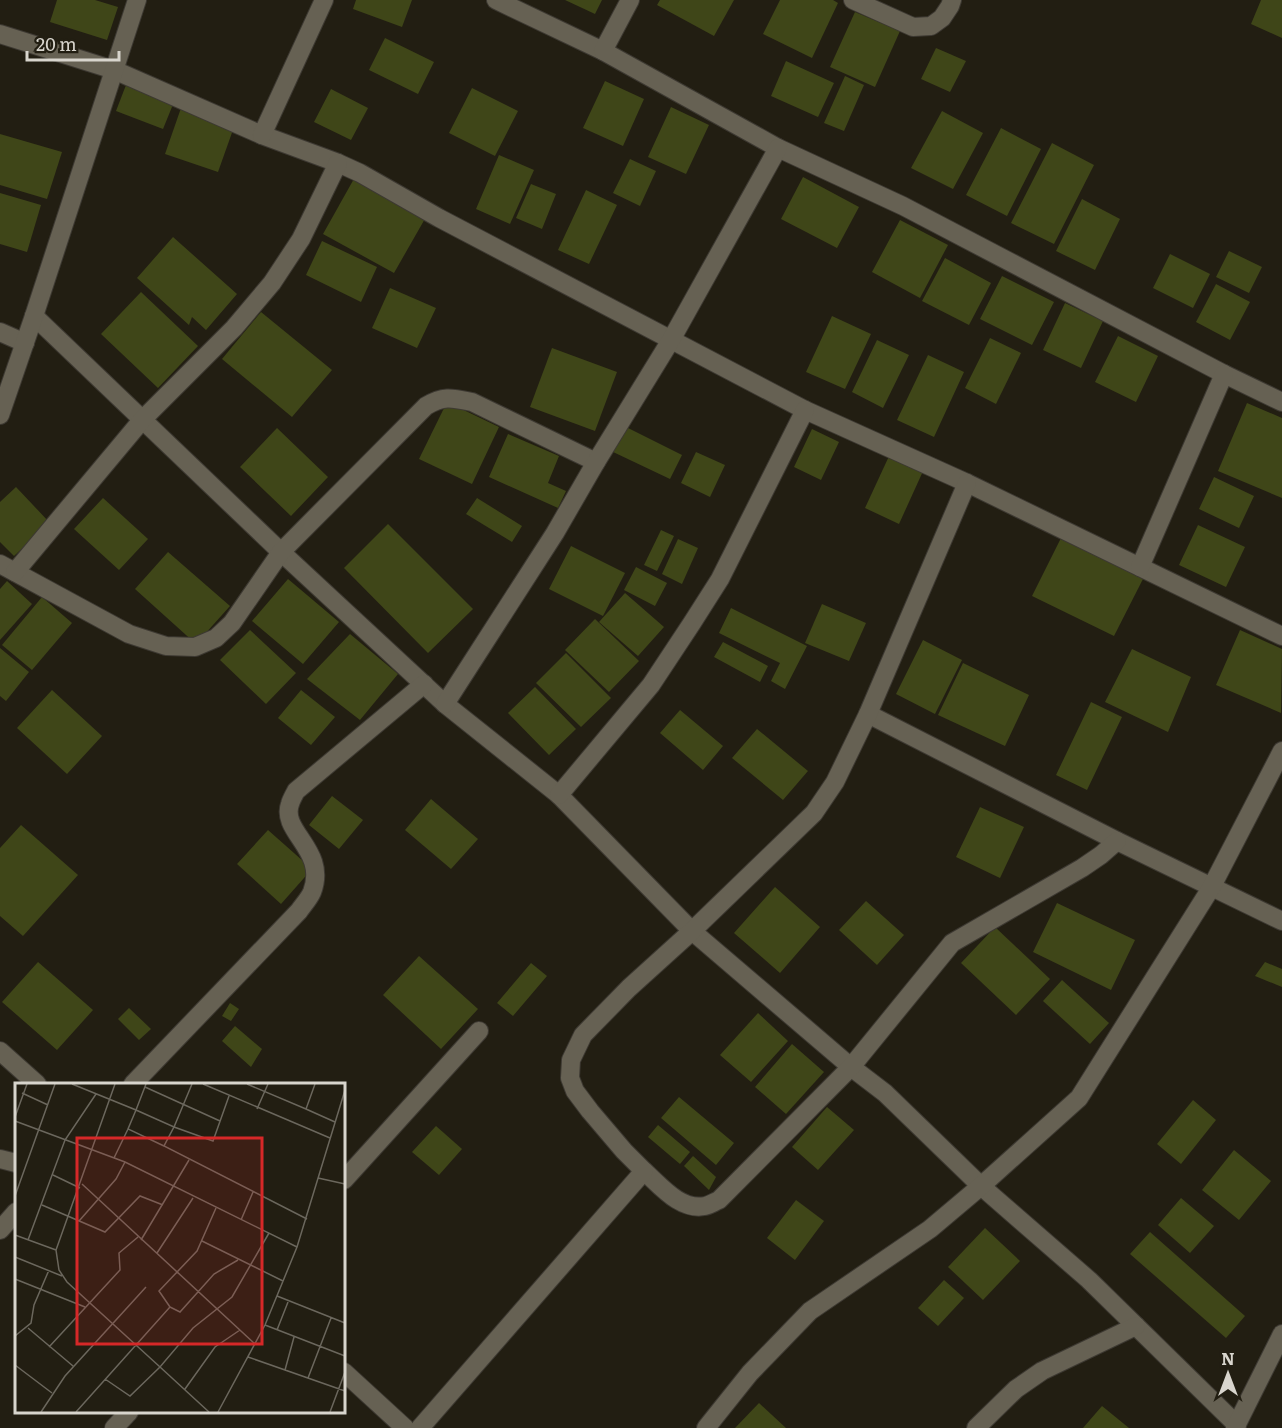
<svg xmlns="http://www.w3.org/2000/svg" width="1282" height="1428" viewBox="0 0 1282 1428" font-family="Literata,serif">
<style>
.building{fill:#3f4618}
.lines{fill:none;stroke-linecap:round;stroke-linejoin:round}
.minor-casing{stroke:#3d3932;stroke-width:20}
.minor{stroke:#666153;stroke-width:18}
.inset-road{fill:none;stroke:#6b675d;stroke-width:1.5}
.view{fill:#d62828;fill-opacity:0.15;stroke:#d62828;stroke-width:3}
.inset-edge{fill:none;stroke:#d8d5cd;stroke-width:3}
</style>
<rect width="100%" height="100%" fill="#221e12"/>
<!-- building -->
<g class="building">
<polygon points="57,0 95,0 118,7 107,40 50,22"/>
<polygon points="356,0 412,0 402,27 353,9"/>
<polygon points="565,0 602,0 595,14"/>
<polygon points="660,0 734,0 714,36 657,5"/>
<polygon points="780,0 833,0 838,3 812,58 763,34"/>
<polygon points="1261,0 1282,0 1282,38 1251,24"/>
<polygon points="855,12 900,31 875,87 830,67"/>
<polygon points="385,38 434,62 418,94 369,70"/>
<polygon points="936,48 966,61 950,92 921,79"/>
<polygon points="786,61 834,83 818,117 771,96"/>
<polygon points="845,76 864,85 844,131 824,123"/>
<polygon points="605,81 644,99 623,146 583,128"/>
<polygon points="126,85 174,102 163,129 116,111"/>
<polygon points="472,88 518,111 495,156 449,133"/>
<polygon points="331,89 368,108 351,140 314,122"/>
<polygon points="671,107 709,125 686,174 648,157"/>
<polygon points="181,108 234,127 218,172 165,154"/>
<polygon points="942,111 983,133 953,189 911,168"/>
<polygon points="1001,128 1041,149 1007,216 966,195"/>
<polygon points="0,134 62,152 47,199 0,185"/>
<polygon points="1052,143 1094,165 1054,244 1011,223"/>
<polygon points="499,155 534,170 510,224 476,209"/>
<polygon points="630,159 656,171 640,206 613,193"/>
<polygon points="355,177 426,217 394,273 323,234"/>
<polygon points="803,177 859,207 837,248 781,219"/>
<polygon points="531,184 556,194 542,229 516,218"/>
<polygon points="586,190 617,205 589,264 558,250"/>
<polygon points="0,193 41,205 27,252 0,244"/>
<polygon points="1082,199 1120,219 1095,270 1056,251"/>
<polygon points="900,220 948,245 920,298 872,272"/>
<polygon points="173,237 237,294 206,330 192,317 189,325 137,278"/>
<polygon points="322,241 377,267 361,302 306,275"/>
<polygon points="1229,251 1262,267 1249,293 1216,277"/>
<polygon points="1170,254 1210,274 1193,308 1153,288"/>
<polygon points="945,258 991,283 969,325 922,301"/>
<polygon points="1002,276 1054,302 1032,345 980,319"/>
<polygon points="1216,284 1250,302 1230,340 1196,322"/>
<polygon points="390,288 436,308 417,348 372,328"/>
<polygon points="141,292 198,346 158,388 101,334"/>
<polygon points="1065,303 1103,321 1081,368 1043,350"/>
<polygon points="261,312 332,370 292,417 222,359"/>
<polygon points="832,316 871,334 845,389 806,372"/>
<polygon points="1118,336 1158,356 1136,402 1095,382"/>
<polygon points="990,338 1021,353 996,404 965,388"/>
<polygon points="877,340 909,355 883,408 852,392"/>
<polygon points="552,348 617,372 595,431 530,407"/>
<polygon points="928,355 964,372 934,437 897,420"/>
<polygon points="447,402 499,427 472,484 419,459"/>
<polygon points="1247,403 1282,418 1282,498 1218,471"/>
<polygon points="624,426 682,455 670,479 611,451"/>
<polygon points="277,428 328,477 291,516 240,467"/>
<polygon points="812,429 839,442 821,480 794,467"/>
<polygon points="508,434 559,456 548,483 566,491 558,508 489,477"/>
<polygon points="696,452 725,465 710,497 681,483"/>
<polygon points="890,454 924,469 899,524 865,508"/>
<polygon points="1214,477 1254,496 1239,528 1199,509"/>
<polygon points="16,487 50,523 14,556 0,542 0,502"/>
<polygon points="103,498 148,539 119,570 74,529"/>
<polygon points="477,498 522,526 512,542 466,514"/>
<polygon points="388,524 473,609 428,653 344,568"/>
<polygon points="1198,525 1245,547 1226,587 1179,565"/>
<polygon points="661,530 674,536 657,571 644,565"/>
<polygon points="1062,536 1144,577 1114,636 1032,596"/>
<polygon points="678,539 698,548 682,584 662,574"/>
<polygon points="571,546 625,573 603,616 549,589"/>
<polygon points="168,552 230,606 196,644 135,589"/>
<polygon points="636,567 667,583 655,606 624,590"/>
<polygon points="288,579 339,622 303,664 252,621"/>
<polygon points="7,581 32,604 0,640 0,589"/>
<polygon points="625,593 664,627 638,656 599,622"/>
<polygon points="42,597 72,623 32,670 2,645"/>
<polygon points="822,604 866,623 849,661 805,643"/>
<polygon points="731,608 807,646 785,689 771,681 780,663 719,633"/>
<polygon points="595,619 639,661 609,692 565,650"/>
<polygon points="250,630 296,673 266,704 220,660"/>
<polygon points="1240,630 1282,649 1281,713 1216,685"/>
<polygon points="350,634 398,674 360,720 307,679"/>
<polygon points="923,640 962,660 935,714 896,694"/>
<polygon points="723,642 768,666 760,682 714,657"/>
<polygon points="0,648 29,672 6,701 0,696"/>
<polygon points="1132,649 1191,677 1168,732 1105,702"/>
<polygon points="566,653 611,698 581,727 536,683"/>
<polygon points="963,663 1029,695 1005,746 938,715"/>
<polygon points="535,687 576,729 549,755 508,713"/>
<polygon points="52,690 102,736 67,774 17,728"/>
<polygon points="301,690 335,717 311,745 278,718"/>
<polygon points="1091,702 1122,717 1087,790 1056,775"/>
<polygon points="680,710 723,746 703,770 660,733"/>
<polygon points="757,729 808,771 783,800 732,758"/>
<polygon points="332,796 363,820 339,849 309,825"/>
<polygon points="431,799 478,839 451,869 405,830"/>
<polygon points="980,807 1024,827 1000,878 956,857"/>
<polygon points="21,825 78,875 23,936 0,916 0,848"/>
<polygon points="268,830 312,869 281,904 237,864"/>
<polygon points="775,887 820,927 780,973 734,933"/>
<polygon points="866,901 904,935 877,965 839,930"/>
<polygon points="1057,903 1135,940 1111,990 1033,952"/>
<polygon points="995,927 1050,979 1016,1015 961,963"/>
<polygon points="419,956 478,1009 441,1049 383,995"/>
<polygon points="38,962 93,1010 57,1050 2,1002"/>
<polygon points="1265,962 1282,969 1282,987 1255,976"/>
<polygon points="531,963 547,976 513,1016 497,1003"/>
<polygon points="1062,980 1109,1023 1090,1044 1043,1001"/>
<polygon points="230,1003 239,1009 231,1021 222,1016"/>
<polygon points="129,1008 151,1029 139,1040 118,1019"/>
<polygon points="758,1013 788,1041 751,1082 720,1055"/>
<polygon points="235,1026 262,1049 251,1067 222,1041"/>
<polygon points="792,1044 824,1072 786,1114 755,1087"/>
<polygon points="679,1097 734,1143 716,1165 661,1118"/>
<polygon points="1193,1100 1216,1120 1181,1164 1157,1144"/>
<polygon points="827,1107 854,1130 818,1170 792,1147"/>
<polygon points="658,1125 690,1152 680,1164 648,1137"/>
<polygon points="436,1126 462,1149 439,1175 412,1152"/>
<polygon points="1234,1150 1271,1181 1239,1220 1202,1190"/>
<polygon points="693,1156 716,1177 709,1190 684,1166"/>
<polygon points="1181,1198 1214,1226 1190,1253 1158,1225"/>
<polygon points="796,1200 824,1221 795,1260 767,1238"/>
<polygon points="985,1228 1020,1261 983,1300 948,1267"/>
<polygon points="1150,1232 1245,1316 1226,1338 1130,1254"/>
<polygon points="944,1280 964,1298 938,1326 918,1308"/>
<polygon points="759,1403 786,1428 735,1428"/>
<polygon points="1102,1406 1129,1428 1083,1428"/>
</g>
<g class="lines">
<defs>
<g id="minor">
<polyline points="496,0 603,51"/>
<polyline points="630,0 603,51 778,148 903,206 1224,374 1282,402"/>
<polyline points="853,0 913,27 931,26 942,18 950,6 952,0"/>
<polyline points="0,34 114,70 262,135 338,163 360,173 439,218 805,410 967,483 1282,636"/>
<polyline points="262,135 324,0"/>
<polyline points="34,316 281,552 445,704 559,795 692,931 851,1067 885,1093 981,1186 1089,1280 1237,1425"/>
<polyline points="0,332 25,343"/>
<polyline points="0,415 34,316 137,0"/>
<path d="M0 564 129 634 166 646 195 647 216 638 232 623 281 552 426 406C444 395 453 398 472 402L596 462"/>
<polyline points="1140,567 1224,374"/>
<polyline points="15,572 142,420 234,328 272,283 301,239 338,163"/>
<polyline points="445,704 555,533 596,462 671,340 778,148"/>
<polyline points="868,714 1117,841 1282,921"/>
<polyline points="559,795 651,685 692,623 720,579 805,410"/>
<polyline points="0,1051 37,1084"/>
<path d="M133 1084 299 911C303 905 309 899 312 892 328 850 280 832 290 804 291 800 294 795 296 791L424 684"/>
<polyline points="0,1159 16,1163"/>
<path d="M644 1171C660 1185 680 1211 705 1206 710 1205 714 1202 719 1200L851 1067 952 943 1082 868 1101 855 1117 841"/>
<polyline points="344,1180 479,1031"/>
<polyline points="0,1230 16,1212"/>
<polyline points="344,1372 405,1428"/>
<polyline points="114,1428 129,1412"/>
<polyline points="420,1428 644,1171 624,1151 590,1111 575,1091 570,1078 571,1060 583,1035 629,988 692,931 814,813 835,782 868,714 967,483"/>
<polyline points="706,1428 750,1373 810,1311 930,1229 981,1186 1079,1098 1211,888 1282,751"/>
<polyline points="976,1428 1016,1389 1042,1371 1136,1326"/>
<polyline points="1235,1428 1282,1334"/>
</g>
</defs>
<!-- minor casing -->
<use href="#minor" class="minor-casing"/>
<!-- minor -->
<use href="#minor" class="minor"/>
</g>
<!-- overview -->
<g transform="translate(15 1083)">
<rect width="330" height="330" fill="#221e12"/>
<path class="inset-road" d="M57 1 121 27 113 46 149 63M100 1 41 167 44 187 52 199 145 284 178 245 217 214 254 150M131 1 121 27 159 44 177 1M188 1 315 55M232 1 291 26M300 1 291 26 320 39M130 4 205 38M7 10 33 22M214 13 198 58 159 44 149 63 292 136M242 26 253 1M0 34 12 1M0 38 110 79 282 164M99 75 113 46M38 92 65 105M303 95 330 101M67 101 240 261M0 113 40 1M27 122 90 149 125 113 148 122M226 137 238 109M64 138 101 96 110 79M0 152 41 167M13 157 50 57 81 11M126 157 174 77M187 158 268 198M142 170 178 115M0 174 47 193M0 196 70 224M262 213 330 240M155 224 165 229 199 191 223 177M250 242 330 273M13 245 58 283M262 247 273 219M0 253 16 240 19 222 34 187M34 264 105 187 104 170 123 154M233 274 330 308M0 282 37 310M270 287 279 254M293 295 316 235M90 296 115 313 145 284 194 329M170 306 200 264 225 247M26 329 50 293 131 204M61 329 155 224 144 208 182 168 201 125M203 329 250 242 282 164 330 7M315 329 330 289"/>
<path class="view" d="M62 55H247V261H62Z"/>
<rect width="330" height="330" class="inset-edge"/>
</g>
<!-- north arrow -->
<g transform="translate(1228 1374)" stroke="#221e12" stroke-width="4.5" paint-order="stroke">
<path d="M0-4.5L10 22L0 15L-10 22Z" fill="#d8d5cd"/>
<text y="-9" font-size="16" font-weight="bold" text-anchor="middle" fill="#d8d5cd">N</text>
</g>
<!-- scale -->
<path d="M27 51v9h92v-9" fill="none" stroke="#d8d5cd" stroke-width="3"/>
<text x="36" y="51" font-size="18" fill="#d8d5cd" stroke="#221e12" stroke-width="4.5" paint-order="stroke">20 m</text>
</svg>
